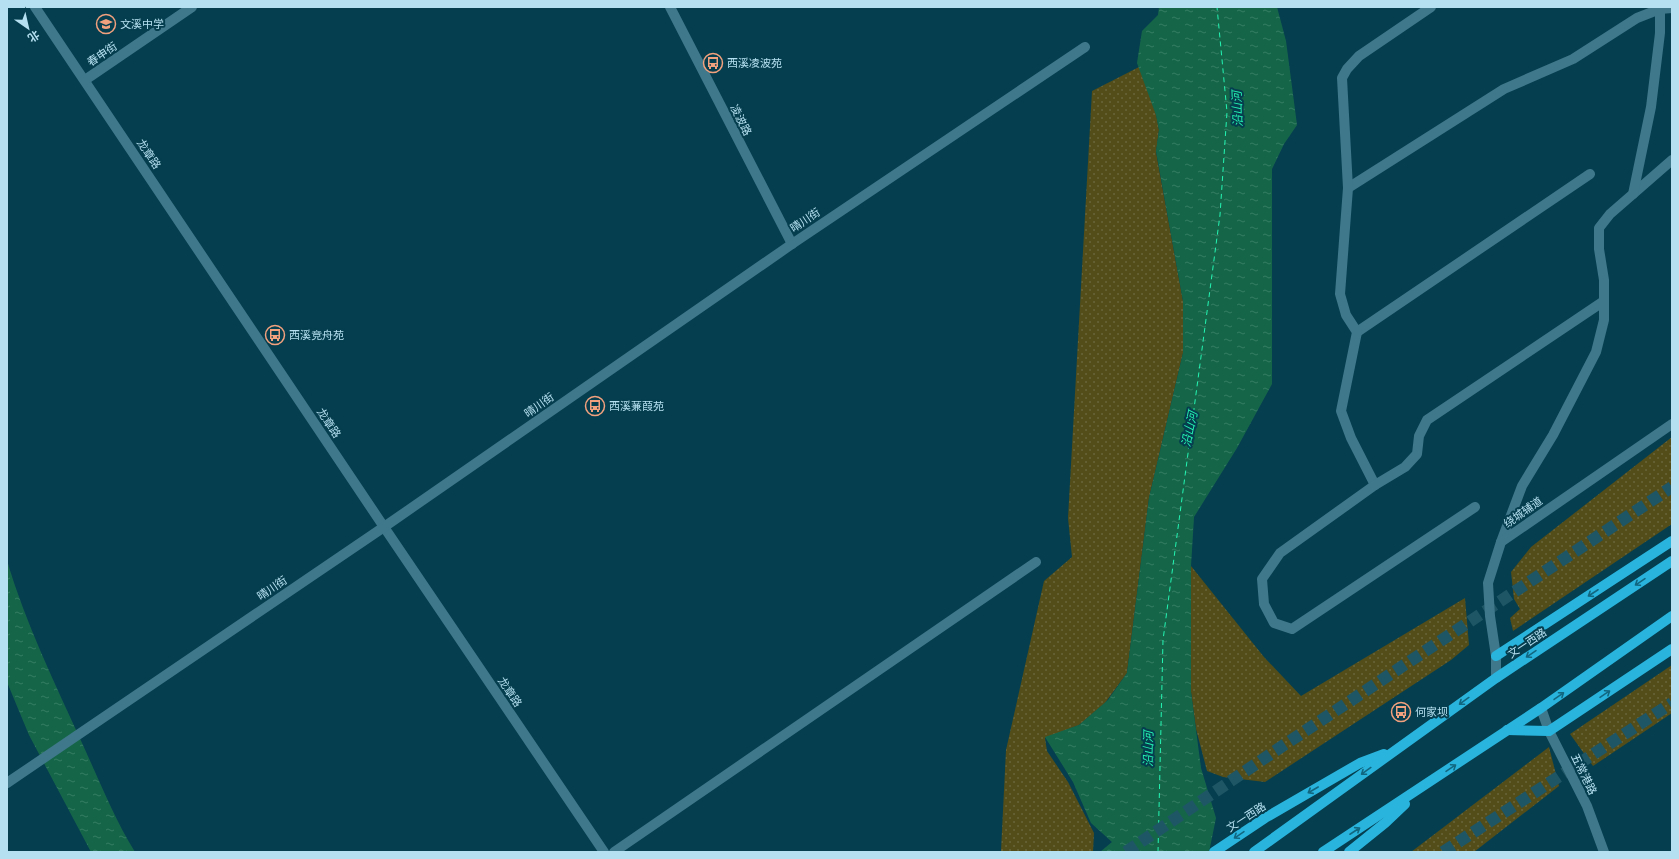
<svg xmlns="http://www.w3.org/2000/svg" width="1679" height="859" viewBox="0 0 1679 859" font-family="Poppins,'Noto Sans SC',sans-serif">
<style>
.grass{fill:url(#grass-dots)}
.water{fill:url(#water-ripples)}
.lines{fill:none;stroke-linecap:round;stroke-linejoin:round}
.ferry{stroke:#24f5b2;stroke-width:1;stroke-dasharray:5 4;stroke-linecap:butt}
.highway-tunnel{stroke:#1f5666;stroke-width:12;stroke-dasharray:12 6;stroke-linecap:butt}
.minor{stroke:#3f778b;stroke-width:10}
.major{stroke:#29b4de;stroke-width:10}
.oneway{stroke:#126780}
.labels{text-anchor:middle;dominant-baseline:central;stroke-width:4;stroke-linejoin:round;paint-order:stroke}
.poi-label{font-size:11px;fill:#b5e0f1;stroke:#053e4e;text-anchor:start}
.street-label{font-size:11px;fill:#b5e0f1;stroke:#053e4e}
.water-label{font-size:12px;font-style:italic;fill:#24f5b2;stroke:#053e4e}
</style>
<defs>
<pattern id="grass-dots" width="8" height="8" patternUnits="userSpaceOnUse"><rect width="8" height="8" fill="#524d19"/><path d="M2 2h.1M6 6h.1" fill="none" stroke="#69663b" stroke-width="1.8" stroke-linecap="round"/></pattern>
<pattern id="water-ripples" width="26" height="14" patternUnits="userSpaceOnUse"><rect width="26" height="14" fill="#156649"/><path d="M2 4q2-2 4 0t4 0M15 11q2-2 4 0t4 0" fill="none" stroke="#357c64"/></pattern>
</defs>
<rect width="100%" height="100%" fill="#053e4e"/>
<!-- grass -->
<g class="grass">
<polygon points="1139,67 1156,114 1159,130 1156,152 1183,301 1183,353 1149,498 1127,673 1105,703 1079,725 1045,738 1047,751 1068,782 1094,833 1093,852 1000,852 1001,851 1006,750 1044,581 1072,557 1068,518 1092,91"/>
<polygon points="1672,437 1672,524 1513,631 1510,618 1520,609 1514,599 1511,572 1531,547"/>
<polygon points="1191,566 1264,657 1301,696 1465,598 1469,645 1451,660 1265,782 1223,777 1207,771 1196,729 1191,692"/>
<polygon points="1672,665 1672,713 1593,766 1570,734"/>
<polygon points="1549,747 1559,786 1474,852 1411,852"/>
</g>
<!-- water -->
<g class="water">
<polygon points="1159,7 1277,7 1286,41 1297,125 1284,144 1272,169 1272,384 1237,448 1194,517 1191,566 1191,692 1201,768 1216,818 1209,852 1100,852 1112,842 1091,823 1073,782 1045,737 1079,725 1108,700 1127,673 1149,498 1183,353 1183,301 1156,151 1159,130 1156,115 1137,63 1142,31 1158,15"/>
<path d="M7 561C26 624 55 684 82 743 99 780 114 818 135 852H91L29 735 7 682Z"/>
</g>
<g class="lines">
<!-- ferry -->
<polyline class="ferry" points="1158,852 1163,640 1220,215 1227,112 1217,7"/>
<!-- highway-tunnel -->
<g class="highway-tunnel">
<polyline points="1126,852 1281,747 1672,487"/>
<polyline points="1443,852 1672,703"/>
</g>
<!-- minor -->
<g class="minor">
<polyline points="35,7 384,527 604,852"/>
<polyline points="670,7 792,244"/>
<polyline points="85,80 192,7"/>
<polyline points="1348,188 1504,89 1573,59 1637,18 1660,9 1672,8"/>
<polyline points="1633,194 1672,160"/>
<polyline points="1357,332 1590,174"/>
<polyline points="1375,485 1351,438 1341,411 1357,332 1346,315 1340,294 1348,188 1342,78 1347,69 1359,56 1431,7"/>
<polyline points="1475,507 1292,629 1274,623 1264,604 1262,579 1280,553 1375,485 1405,467 1417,454 1419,436 1427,420 1604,301"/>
<polyline points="1501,542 1522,486 1553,435 1596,352 1604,320 1604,280 1599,249 1599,228 1610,214 1633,194 1651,107 1660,33 1660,7"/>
<polyline points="1496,678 1496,656 1490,616 1488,583 1501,542 1672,424"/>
<polyline points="1541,708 1549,731 1587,806 1604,852"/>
<polyline points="7,783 384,527 792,244 1085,47"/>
<polyline points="614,852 1036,562"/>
</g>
<!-- major -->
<g class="major">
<polyline points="1496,656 1672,541"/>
<polyline points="1507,730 1549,731 1672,649"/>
<polyline points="1214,852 1265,818 1360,763 1384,754"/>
<polyline points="1254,852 1496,678 1672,561"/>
<polyline points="1323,852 1541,708 1672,616"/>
<polyline points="1349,852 1385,823 1405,804"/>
</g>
</g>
<!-- one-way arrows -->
<defs><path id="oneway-shaft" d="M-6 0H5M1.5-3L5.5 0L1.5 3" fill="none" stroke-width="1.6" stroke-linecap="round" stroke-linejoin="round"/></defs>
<g class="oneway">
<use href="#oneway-shaft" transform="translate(1640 582) rotate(146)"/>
<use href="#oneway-shaft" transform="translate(1593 593) rotate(147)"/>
<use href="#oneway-shaft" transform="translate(1531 654) rotate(146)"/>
<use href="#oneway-shaft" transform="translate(1605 694) rotate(-34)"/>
<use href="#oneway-shaft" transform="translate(1559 696) rotate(-35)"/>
<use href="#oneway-shaft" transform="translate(1464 701) rotate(144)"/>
<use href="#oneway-shaft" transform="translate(1451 768) rotate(-34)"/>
<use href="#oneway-shaft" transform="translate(1366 771) rotate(144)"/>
<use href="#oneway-shaft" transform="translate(1313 790) rotate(150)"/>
<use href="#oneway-shaft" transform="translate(1355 831) rotate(-33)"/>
<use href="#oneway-shaft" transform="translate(1239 835) rotate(146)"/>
</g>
<!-- icons -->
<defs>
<symbol id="school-ring" viewBox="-11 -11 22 22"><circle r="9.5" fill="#053e4e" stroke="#f2a17e" stroke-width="1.5"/><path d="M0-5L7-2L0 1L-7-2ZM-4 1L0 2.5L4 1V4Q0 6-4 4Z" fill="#f2a17e"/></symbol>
<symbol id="bus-ring" viewBox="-11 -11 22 22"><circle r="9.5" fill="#053e4e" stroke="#f2a17e" stroke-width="1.5"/><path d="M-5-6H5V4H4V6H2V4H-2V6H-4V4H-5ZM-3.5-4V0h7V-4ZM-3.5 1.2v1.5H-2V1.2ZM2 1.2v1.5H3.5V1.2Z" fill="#f2a17e"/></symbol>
</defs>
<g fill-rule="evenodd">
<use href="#school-ring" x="95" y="13" width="22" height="22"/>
<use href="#bus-ring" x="702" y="52" width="22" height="22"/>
<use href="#bus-ring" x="264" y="324" width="22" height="22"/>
<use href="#bus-ring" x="584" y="395" width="22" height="22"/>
<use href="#bus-ring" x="1390" y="701" width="22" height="22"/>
</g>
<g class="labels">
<!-- poi labels -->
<g class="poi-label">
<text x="120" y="24">文溪中学</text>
<text x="727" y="63">西溪凌波苑</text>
<text x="289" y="335">西溪竞舟苑</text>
<text x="609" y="406">西溪蒹葭苑</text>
<text x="1415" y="712">何家坝</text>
</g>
<!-- street labels -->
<g class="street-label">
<text transform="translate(102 54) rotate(-34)">春申街</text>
<text transform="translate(741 120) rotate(63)">凌波路</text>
<text transform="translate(149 154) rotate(56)">龙章路</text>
<text transform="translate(805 220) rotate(-34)">晴川街</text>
<text transform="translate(539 405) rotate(-35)">晴川街</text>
<text transform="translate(329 423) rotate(56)">龙章路</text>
<text transform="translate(1523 512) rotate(-35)">绕城辅道</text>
<text transform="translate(272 588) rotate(-34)">晴川街</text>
<text transform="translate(1527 643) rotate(-34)">文一西路</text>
<text transform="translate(510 692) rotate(56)">龙章路</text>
<text transform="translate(1584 774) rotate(64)">五常港路</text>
<text transform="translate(1246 817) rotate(-33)">文一西路</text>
</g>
<!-- water labels -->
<g class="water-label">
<text transform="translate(1237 109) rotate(-92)">沿山河</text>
<text transform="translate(1189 429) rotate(-78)">沿山河</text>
<text transform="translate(1148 749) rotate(-89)">沿山河</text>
</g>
</g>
<!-- border -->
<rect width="1679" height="859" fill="none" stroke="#b5e0f1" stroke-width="16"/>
<!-- north arrow -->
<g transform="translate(28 28) rotate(146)" stroke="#053e4e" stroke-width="3" paint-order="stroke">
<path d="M0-3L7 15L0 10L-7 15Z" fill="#b5e0f1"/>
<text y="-6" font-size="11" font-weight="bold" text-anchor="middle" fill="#b5e0f1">北</text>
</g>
</svg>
